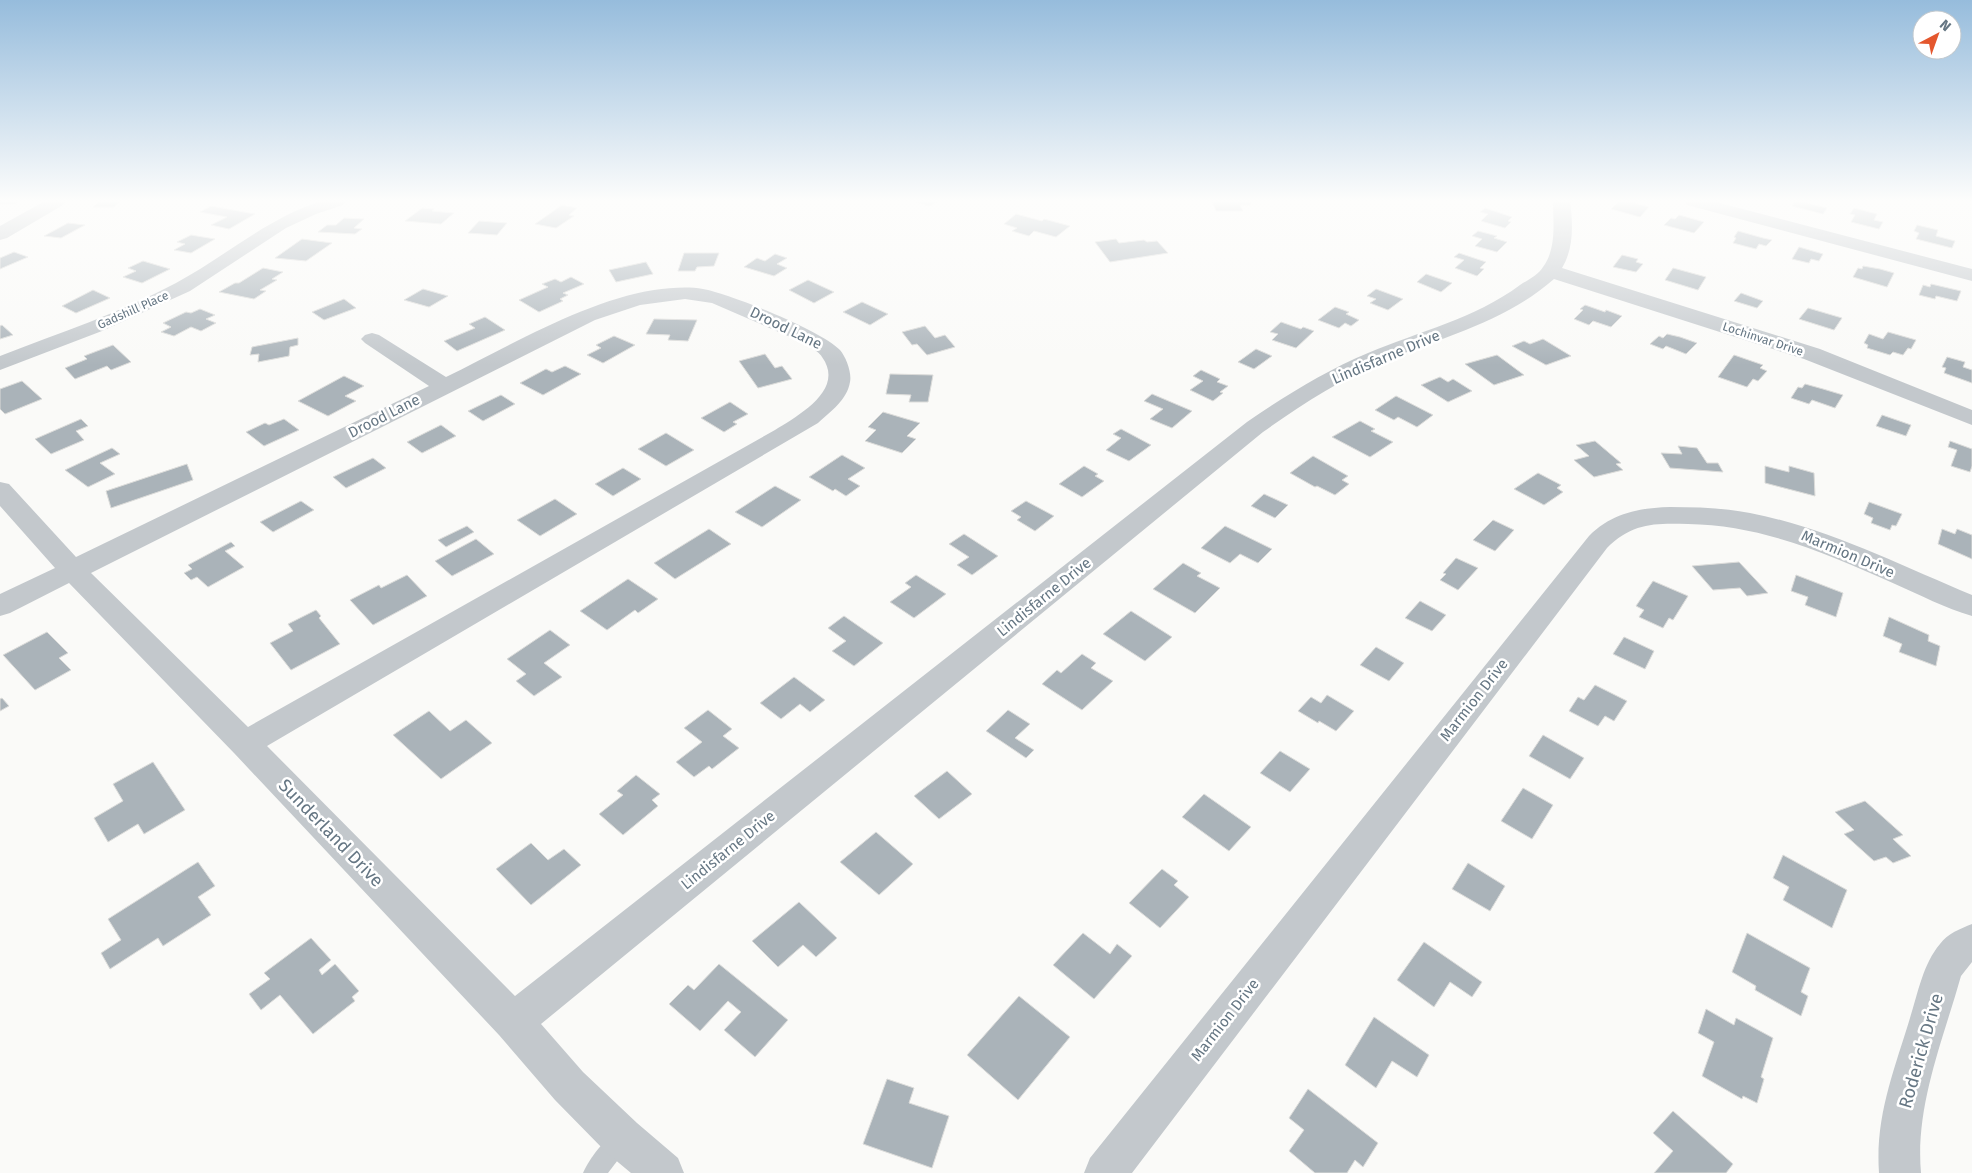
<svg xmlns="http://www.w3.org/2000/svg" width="1972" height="1173" viewBox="0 0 1972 1173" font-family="'Fira Sans',sans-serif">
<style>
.building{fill:#aab3b9;stroke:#dcdcda}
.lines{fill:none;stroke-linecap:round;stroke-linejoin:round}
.lane{fill:#c3c8cc;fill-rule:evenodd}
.street{fill:#c3c8cc;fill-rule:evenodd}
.labels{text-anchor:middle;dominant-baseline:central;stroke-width:5;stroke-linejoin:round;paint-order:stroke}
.far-street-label{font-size:12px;fill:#657683;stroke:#fff}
.street-label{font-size:15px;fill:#657683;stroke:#fff}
.near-street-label{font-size:18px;fill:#657683;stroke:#fff}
</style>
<rect width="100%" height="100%" fill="#fafaf8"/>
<!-- building -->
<g class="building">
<polygon points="0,201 19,201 14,204 0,204"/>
<polygon points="100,201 121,201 114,207 93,207"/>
<polygon points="912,201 939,201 929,206"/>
<polygon points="1212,201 1250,201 1251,205 1240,205 1243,211 1216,211"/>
<polygon points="1619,201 1635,203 1649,207 1640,217 1611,209"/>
<polygon points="1796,201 1798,201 1827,208 1823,214 1792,206"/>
<polygon points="562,205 577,208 569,215 574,216 556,228 535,224"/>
<polygon points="211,206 255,214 229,229 211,225 227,217 200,212"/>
<polygon points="422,208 434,209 432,211 454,213 441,224 405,221"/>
<polygon points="1485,208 1512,217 1508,221 1511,222 1505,228 1481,221 1488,214 1480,212"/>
<polygon points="1854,208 1877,214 1874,220 1883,222 1879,229 1851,222 1855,215 1850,214"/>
<polygon points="1016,214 1042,221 1044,219 1070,226 1056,237 1034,231 1029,236 1012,231 1017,228 1004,224"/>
<polygon points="1679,215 1690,218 1704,222 1694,233 1664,225 1671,218 1675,219"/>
<polygon points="344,218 364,219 354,228 362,229 355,234 318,232 327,225 336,225"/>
<polygon points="479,221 507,223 497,235 468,233"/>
<polygon points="68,223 85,225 61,238 44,236"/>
<polygon points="1917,225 1938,230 1936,236 1955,241 1952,248 1916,239 1919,233 1914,231"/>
<polygon points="1478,231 1497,236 1494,238 1507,242 1497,252 1475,246 1482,239 1472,236"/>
<polygon points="1738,231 1763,238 1772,240 1766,246 1759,244 1756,249 1733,243 1736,238 1734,237"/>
<polygon points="191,235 215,239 191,253 174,250 185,244 177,242"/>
<polygon points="302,239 332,243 306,261 275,258"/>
<polygon points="1116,239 1119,243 1144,240 1147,242 1157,241 1168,253 1110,262 1095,242"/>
<polygon points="1799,247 1823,254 1819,261 1811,259 1809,263 1792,259"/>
<polygon points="14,252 28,257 0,269 0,258"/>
<polygon points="684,253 719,253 714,266 697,267 695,271 678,271"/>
<polygon points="1459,253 1486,262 1480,268 1484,269 1477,276 1455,268 1464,260 1454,257"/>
<polygon points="775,254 787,258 777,264 787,268 774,276 744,267 757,258 765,261"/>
<polygon points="1622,255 1638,259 1636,262 1643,264 1636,272 1613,267"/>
<polygon points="143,261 170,269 142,283 123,277 136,271 128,268"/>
<polygon points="646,262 653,274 616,282 609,270"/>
<polygon points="1863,266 1880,269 1894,273 1887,287 1853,277 1858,268 1862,269"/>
<polygon points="263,268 283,272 272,279 277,280 260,290 266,291 254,299 219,292 235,283 239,283"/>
<polygon points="1673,268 1706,277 1698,290 1665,280"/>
<polygon points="1426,274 1452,283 1441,292 1417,282"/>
<polygon points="571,277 584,284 563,293 568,295 560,299 563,301 539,312 519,300 548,287 542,284 555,279 561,282"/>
<polygon points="808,280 834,292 814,303 789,290"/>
<polygon points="1931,284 1961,291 1957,301 1936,296 1935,299 1919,295 1923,285 1930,287"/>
<polygon points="423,289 448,296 429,307 404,300"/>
<polygon points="1376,289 1403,299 1388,310 1370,303 1376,299 1367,296"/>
<polygon points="93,290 110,298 76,313 62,306"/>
<polygon points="1741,293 1763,301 1757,308 1734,301"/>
<polygon points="344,299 356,308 324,320 312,312"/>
<polygon points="862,302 888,314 870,325 843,312"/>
<polygon points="1585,305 1605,312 1606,310 1622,316 1611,327 1593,321 1589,325 1574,319 1583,310 1580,309"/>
<polygon points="1335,307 1349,312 1346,314 1359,320 1351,326 1345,323 1339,328 1318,320"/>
<polygon points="1808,308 1842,318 1834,330 1799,319"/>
<polygon points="200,309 215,315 206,319 216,323 201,331 191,327 174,336 161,332 171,327 163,323 186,312 191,313"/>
<polygon points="485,317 505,330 457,351 444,341 475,328 469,324"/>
<polygon points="654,319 697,320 688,341 668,340 670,335 646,334"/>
<polygon points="1281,322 1301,329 1303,327 1314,331 1296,348 1272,340 1278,334 1270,332"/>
<polygon points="2,325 13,335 0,339 0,326"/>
<polygon points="925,326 935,338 945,335 955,347 927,355 917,344 912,345 902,332"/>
<polygon points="1888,332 1916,340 1911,349 1908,348 1903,355 1893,352 1890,355 1867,348 1868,345 1864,343 1869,334 1883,339"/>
<polygon points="1667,334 1680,337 1697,343 1686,354 1666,346 1663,349 1650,344 1659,336 1663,338"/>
<polygon points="614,336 635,345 603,363 587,355 601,348 596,345"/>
<polygon points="298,338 298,345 290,347 289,356 258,362 259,354 250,355 252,347"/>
<polygon points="1543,339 1571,356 1546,365 1512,346 1524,341 1530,344"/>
<polygon points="113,345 131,362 111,370 107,366 75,379 65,368 87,359 84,356"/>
<polygon points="1256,349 1272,356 1254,369 1238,362"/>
<polygon points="765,354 775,368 782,366 792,379 758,388 739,361"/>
<polygon points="1497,355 1524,375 1494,385 1465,364"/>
<polygon points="1734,355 1763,365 1760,368 1767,371 1758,381 1753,379 1747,387 1718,377"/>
<polygon points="1947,357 1965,362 1963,367 1972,370 1972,383 1944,373 1946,368 1942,367"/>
<polygon points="565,366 581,374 543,395 520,383 546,369 552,372"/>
<polygon points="1201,370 1220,379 1217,382 1228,386 1220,392 1223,393 1213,401 1190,390 1203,381 1193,376"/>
<polygon points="890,374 933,375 928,402 909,402 911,395 886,394"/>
<polygon points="344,376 364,386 345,396 356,401 328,416 298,401"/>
<polygon points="1440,377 1448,382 1453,379 1472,391 1448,402 1421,385"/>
<polygon points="22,381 42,399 5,414 0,409 0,389"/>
<polygon points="1805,384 1823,389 1843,395 1835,408 1812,400 1809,404 1791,398 1798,387 1802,388"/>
<polygon points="1152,394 1192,411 1172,428 1150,419 1163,409 1144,401"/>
<polygon points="501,395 515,404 483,421 468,411"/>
<polygon points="1396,396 1433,415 1417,427 1398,417 1394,420 1375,410"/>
<polygon points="730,402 748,414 733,422 737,424 724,432 701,418"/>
<polygon points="883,412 920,423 907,436 916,439 902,453 865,441 876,430 868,427"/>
<polygon points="1882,415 1911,425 1906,436 1876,426"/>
<polygon points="81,419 88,426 76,431 84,440 51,454 35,439"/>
<polygon points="284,419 299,430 264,446 246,432 265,423 269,425"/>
<polygon points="1360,421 1375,429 1371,431 1393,442 1370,457 1332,437"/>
<polygon points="441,425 456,436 422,453 407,442"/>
<polygon points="1121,429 1151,445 1129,461 1106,450 1121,438 1113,434"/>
<polygon points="666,433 694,450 666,466 638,449"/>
<polygon points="1595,441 1621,463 1616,464 1623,470 1594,477 1574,460 1589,456 1576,445"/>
<polygon points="1950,441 1972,449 1972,466 1970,472 1951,466 1957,450 1948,447"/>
<polygon points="1678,446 1697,448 1707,463 1718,463 1723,472 1670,468 1661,453 1682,454"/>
<polygon points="112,448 120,454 100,463 115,474 88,487 65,470"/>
<polygon points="842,455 865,468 848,479 860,486 846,496 835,489 833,491 809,477"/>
<polygon points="1313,456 1348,476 1342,480 1349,484 1335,495 1317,486 1315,487 1290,473"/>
<polygon points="373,458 386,468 346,488 333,477"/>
<polygon points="187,464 193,480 111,508 106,491"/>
<polygon points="1084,466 1098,474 1095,476 1104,481 1082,497 1059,484"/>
<polygon points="1765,466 1789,472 1789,466 1814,473 1815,496 1765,483"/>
<polygon points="623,468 641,479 613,496 595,484"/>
<polygon points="1538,473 1561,485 1557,488 1563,492 1544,505 1514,489"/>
<polygon points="775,486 801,500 762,527 735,512"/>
<polygon points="1264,494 1288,505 1275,518 1251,506"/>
<polygon points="555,499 577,514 540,536 517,520"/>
<polygon points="301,501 314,510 273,532 260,522"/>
<polygon points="1026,501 1054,516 1035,531 1017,520 1021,517 1011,511"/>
<polygon points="1869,502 1902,514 1896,526 1892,525 1890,530 1871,523 1873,518 1864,514"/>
<polygon points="1493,520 1514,530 1495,551 1473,540"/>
<polygon points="467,526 474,532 446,547 438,540"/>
<polygon points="1225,526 1272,549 1258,563 1240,554 1230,563 1201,548"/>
<polygon points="709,529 731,544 675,579 654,563"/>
<polygon points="1942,529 1955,534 1957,529 1972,535 1972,559 1938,544"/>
<polygon points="964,534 998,556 972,575 957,565 969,557 949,544"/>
<polygon points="476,539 494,554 452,576 435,561"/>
<polygon points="231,542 235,546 225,551 244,567 208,587 197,577 191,580 184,573 192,569 188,565"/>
<polygon points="1456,558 1478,568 1458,590 1440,580 1446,574 1443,573"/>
<polygon points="1739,562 1768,593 1747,596 1740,588 1713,590 1692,566"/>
<polygon points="1183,563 1201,573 1197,576 1220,588 1195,613 1153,589"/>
<polygon points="407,575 427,596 373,625 350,600 379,585 381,588"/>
<polygon points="916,575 946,594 914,618 890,602 911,587 905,583"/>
<polygon points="1796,575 1843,593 1836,617 1805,605 1808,597 1791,591"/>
<polygon points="628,579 658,599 638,613 635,610 607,630 580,611"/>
<polygon points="1653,581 1688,596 1673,620 1669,618 1663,628 1639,617 1644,610 1636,606"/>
<polygon points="1420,601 1446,615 1432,631 1405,618"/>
<polygon points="316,610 321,616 319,618 340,644 291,670 270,643 293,631 288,624"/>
<polygon points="1131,611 1172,637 1145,661 1103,634"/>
<polygon points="844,616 883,643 854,666 832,651 846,641 828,628"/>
<polygon points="1889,617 1929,635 1928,641 1940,646 1936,666 1899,652 1902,644 1883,636"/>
<polygon points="550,630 570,645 544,663 562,677 534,696 516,681 526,674 507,659"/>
<polygon points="47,632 68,653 59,658 71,670 35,690 3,655"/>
<polygon points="1624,637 1654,651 1645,669 1613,654"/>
<polygon points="1376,647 1404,663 1389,681 1360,665"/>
<polygon points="1082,654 1096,663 1091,668 1113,681 1082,710 1042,684 1057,670 1061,673"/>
<polygon points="794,677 825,700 810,712 800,704 781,719 760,703"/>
<polygon points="1595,685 1627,701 1614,721 1605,716 1598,726 1569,711 1578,697 1584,700"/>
<polygon points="1327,695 1354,711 1336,731 1319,721 1318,723 1298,711 1311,697 1321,703"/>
<polygon points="2,698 9,706 0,711 0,699"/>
<polygon points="708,710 732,729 723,736 739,748 712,769 709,766 694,777 676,762 702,742 684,728"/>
<polygon points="1008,710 1030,724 1015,738 1034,750 1026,758 986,731"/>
<polygon points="429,711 450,731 466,720 492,743 441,779 393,735"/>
<polygon points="1543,735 1584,758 1570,779 1529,756"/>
<polygon points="1280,751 1310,769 1290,792 1260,773"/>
<polygon points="153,762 185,810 144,834 138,824 108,842 94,818 123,801 113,784"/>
<polygon points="947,771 972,794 939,819 914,796"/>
<polygon points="636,775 660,794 652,800 658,806 623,835 599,814 623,795 617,791"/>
<polygon points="1523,788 1553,805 1532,839 1501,821"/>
<polygon points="1204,794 1251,827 1229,851 1182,817"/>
<polygon points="1865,801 1903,835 1893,839 1911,856 1893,863 1886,857 1874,861 1844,834 1854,830 1835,812"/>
<polygon points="876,832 913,864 879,895 840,862"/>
<polygon points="531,843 548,860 564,849 581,865 531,905 496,869"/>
<polygon points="1783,855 1847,890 1832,928 1783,900 1789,887 1773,878"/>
<polygon points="198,862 215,886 198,897 211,915 163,946 158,938 110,969 101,953 121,940 108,919"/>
<polygon points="1468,863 1505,886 1490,911 1452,889"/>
<polygon points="1162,869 1178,881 1174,885 1189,897 1160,928 1129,903"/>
<polygon points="799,902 837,938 816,957 803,945 778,967 752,941"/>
<polygon points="1083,933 1110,954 1117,944 1132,956 1094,999 1053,965"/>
<polygon points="1747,933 1810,968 1801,992 1808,996 1801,1016 1755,990 1756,986 1732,972"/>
<polygon points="311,938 331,960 319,970 322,975 335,964 359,991 352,997 355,1001 313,1034 280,995 261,1010 249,994 270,979 264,973"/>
<polygon points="1424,942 1482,982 1472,997 1450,982 1434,1007 1397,980"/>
<polygon points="719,964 788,1020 755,1057 724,1030 741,1012 728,1001 700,1031 669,1004 688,985 694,990"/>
<polygon points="1019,996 1070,1037 1018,1100 967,1055"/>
<polygon points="1706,1009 1734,1025 1736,1018 1773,1038 1761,1077 1764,1079 1757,1103 1743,1096 1742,1099 1702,1076 1714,1042 1698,1033"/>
<polygon points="1374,1017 1429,1055 1417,1077 1392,1061 1376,1088 1345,1065"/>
<polygon points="887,1079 914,1088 909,1103 949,1116 932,1168 863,1144"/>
<polygon points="1308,1089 1378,1143 1363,1167 1355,1160 1347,1173 1315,1173 1289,1151 1304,1130 1289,1118"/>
<polygon points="1673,1111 1733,1164 1726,1173 1654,1173 1673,1151 1653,1133"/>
</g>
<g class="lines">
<!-- lane -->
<path class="lane" d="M620 1131 627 1134 630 1141 627 1148 608 1173H583C589 1159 605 1137 620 1131Z"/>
<!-- street -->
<g class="street">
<polygon points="45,201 66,201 63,205 7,238 0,240 0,226"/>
<path d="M321 201H346L343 205 316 214 286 228 190 291 102 331 0 370V356C59 333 120 313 176 283 226 256 266 219 321 201Z"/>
<path d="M1553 201H1570C1573 224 1574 248 1562 268L1820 349 1972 410V425L1804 359 1554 279C1505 322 1443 337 1384 361 1341 379 1301 405 1263 432L541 1024 583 1072 637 1123 678 1158 684 1173H631L607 1153 555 1100 499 1035 234 753 69 583 10 613 0 616V594L55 568 0 506V482L9 484 76 557 429 386 365 343 361 339 365 335 372 333 379 335 446 377C509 346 585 301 654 290 670 288 687 286 703 289 731 294 822 331 840 350 846 357 852 373 850 382 847 400 831 411 818 423L267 746 515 996 1247 422C1285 396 1325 371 1368 353 1420 331 1474 319 1520 285 1528 280 1538 275 1543 267 1557 248 1553 222 1553 201ZM685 299 712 303 811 346C814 350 820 353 822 357 846 390 797 416 775 430L248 727 91 573 595 320 640 305Z"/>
<polygon points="1684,201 1712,201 1972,269 1972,281 1687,205"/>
<path d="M1670 507C1697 507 1723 508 1750 513 1828 528 1899 565 1972 595V616C1945 608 1920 595 1895 584 1828 554 1762 525 1688 524 1654 523 1632 523 1607 548L1132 1173H1084L1090 1158 1589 536C1612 513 1639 508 1670 507Z"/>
<path d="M1972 924V962L1961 976C1943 1040 1915 1106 1921 1173H1879C1875 1116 1894 1071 1910 1018 1918 993 1923 964 1940 944 1948 933 1960 929 1972 924Z"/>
</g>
</g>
<!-- sky -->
<linearGradient id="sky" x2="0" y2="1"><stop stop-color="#96bcdc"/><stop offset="0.55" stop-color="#fdfdfc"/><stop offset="1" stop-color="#fdfdfc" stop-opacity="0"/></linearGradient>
<rect width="1972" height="365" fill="url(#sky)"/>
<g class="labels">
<!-- far-street labels -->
<g class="far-street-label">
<text transform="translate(133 310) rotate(-24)">Gadshill Place</text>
<text transform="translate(1763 339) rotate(18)">Lochinvar Drive</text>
</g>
<!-- street labels -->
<g class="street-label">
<text transform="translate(786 328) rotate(26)">Drood Lane</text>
<text transform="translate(1386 357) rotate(-23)">Lindisfarne Drive</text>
<text transform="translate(384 416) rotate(-27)">Drood Lane</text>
<text transform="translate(1848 554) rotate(23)">Marmion Drive</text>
<text transform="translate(1044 597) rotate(-39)">Lindisfarne Drive</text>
<text transform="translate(1474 700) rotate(-52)">Marmion Drive</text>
<text transform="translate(728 850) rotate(-39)">Lindisfarne Drive</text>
<text transform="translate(1225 1020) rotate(-52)">Marmion Drive</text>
</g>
<!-- near-street labels -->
<g class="near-street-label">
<text transform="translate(331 833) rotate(46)">Sunderland Drive</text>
<text transform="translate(1921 1051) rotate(-74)">Roderick Drive</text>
</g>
</g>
<!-- north arrow -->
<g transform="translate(1937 35) rotate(41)"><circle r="24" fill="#ffffff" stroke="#c1c8cd"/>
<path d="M0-4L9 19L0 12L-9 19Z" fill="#e4572e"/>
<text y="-8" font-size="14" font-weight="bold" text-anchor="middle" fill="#657683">N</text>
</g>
</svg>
